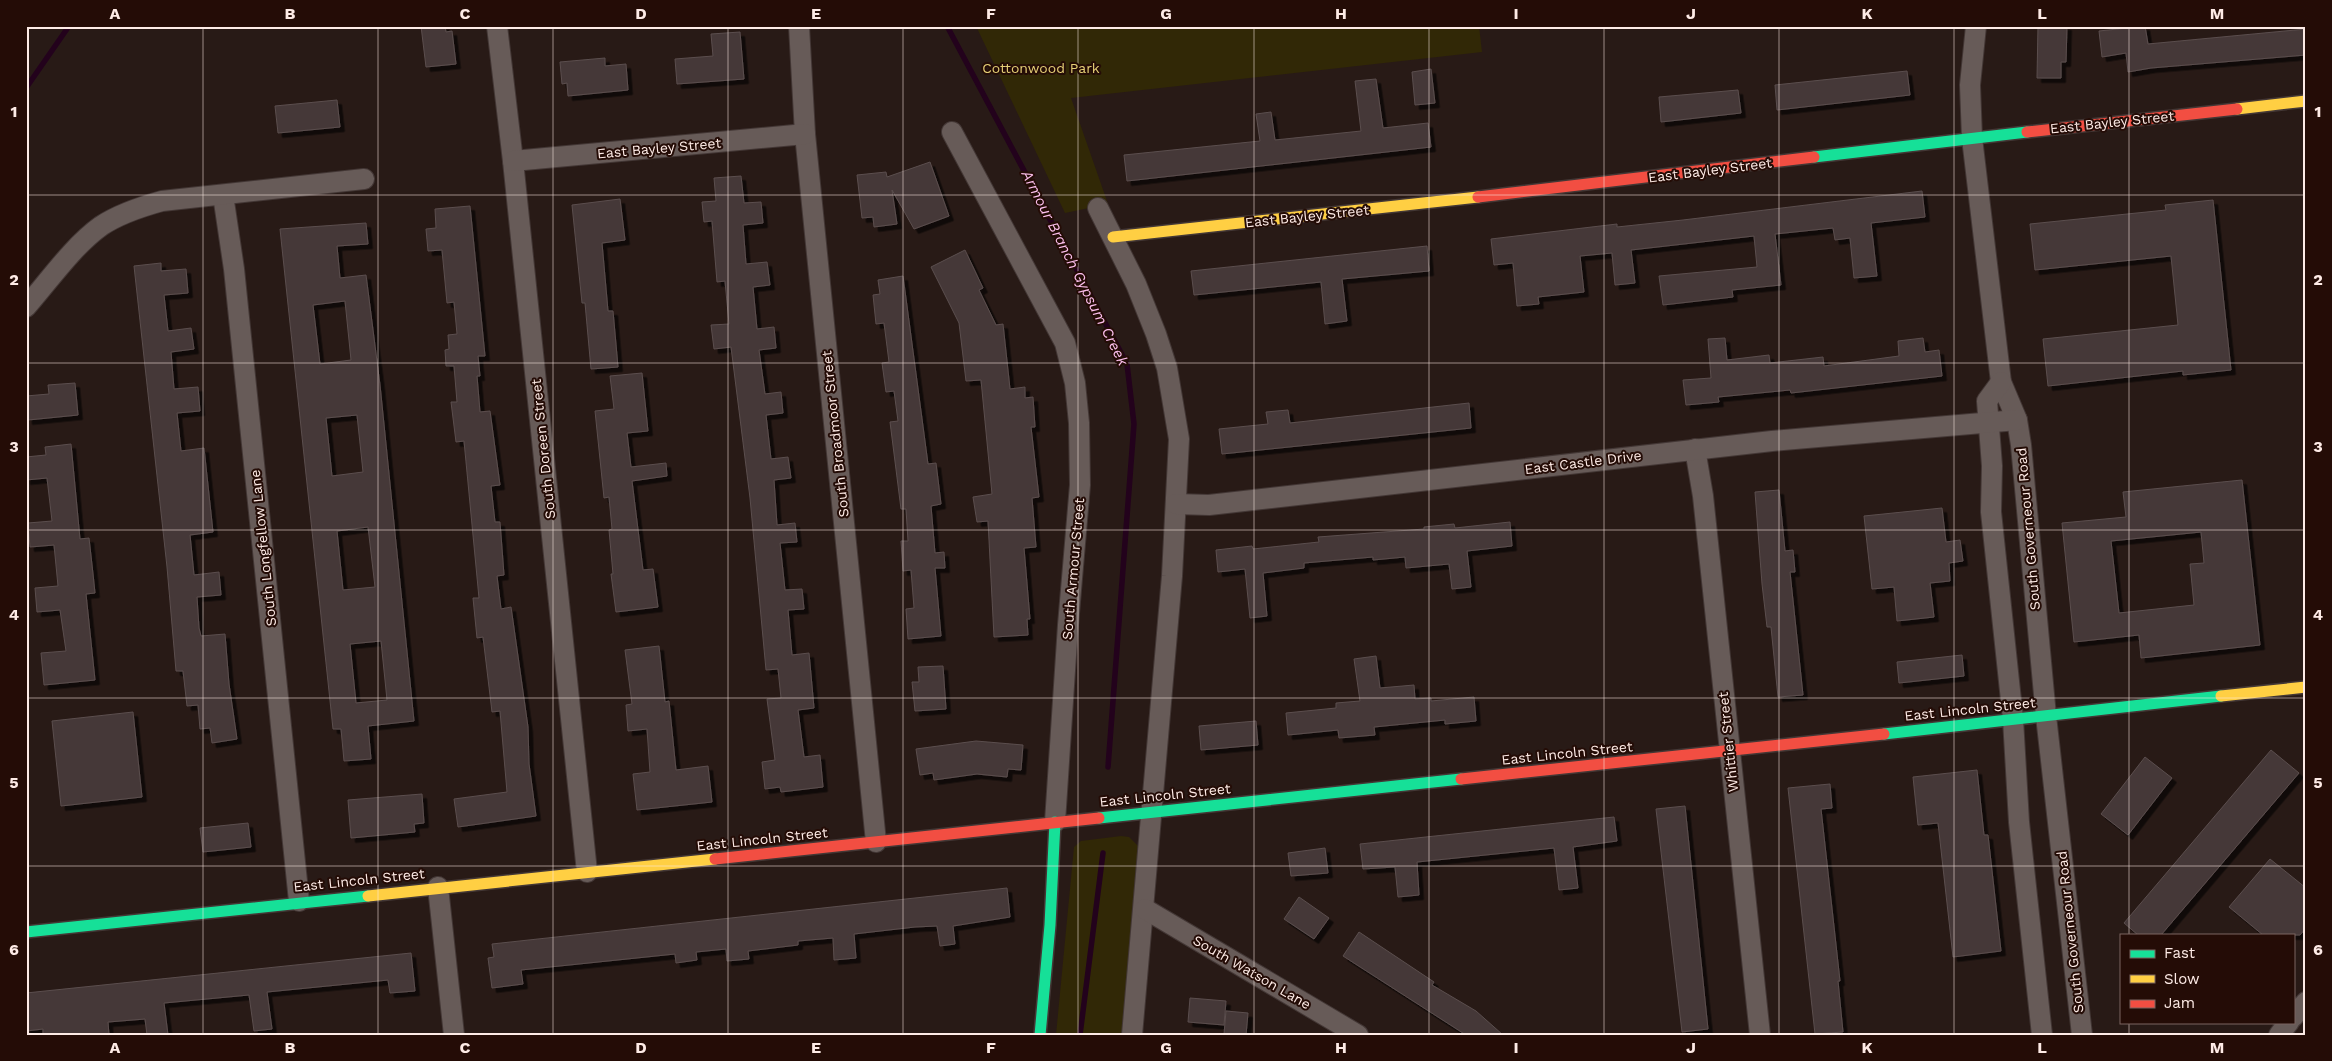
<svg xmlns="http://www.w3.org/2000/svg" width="2332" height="1061" viewBox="0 0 2332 1061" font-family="'Work Sans',sans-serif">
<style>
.green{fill:#312806}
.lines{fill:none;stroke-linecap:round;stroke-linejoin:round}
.stream{stroke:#23021c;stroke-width:5.5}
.building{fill:#453837;stroke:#5b4e4e;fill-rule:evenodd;filter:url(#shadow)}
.street-casing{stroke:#433735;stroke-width:22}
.fast-casing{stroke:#433735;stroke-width:14}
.slow-casing{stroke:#433735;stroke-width:14}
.jam-casing{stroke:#433735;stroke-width:14}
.street{stroke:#675b58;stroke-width:20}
.fast{stroke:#16e098;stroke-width:11}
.slow{stroke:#ffcf43;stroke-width:11}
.jam{stroke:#f24e42;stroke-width:11}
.grid{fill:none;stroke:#feebe6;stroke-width:1;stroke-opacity:0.55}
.labels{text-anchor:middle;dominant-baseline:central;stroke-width:4;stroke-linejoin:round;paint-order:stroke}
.park-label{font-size:14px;fill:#e5cf76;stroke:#240c06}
.street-label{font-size:14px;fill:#feebe6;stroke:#240c06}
.water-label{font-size:15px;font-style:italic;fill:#fcbfed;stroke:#240c06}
.neatline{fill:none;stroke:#feebe6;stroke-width:2}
.grid-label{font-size:16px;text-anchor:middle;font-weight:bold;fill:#feebe6}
</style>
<defs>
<filter id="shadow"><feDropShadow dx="4.5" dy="4.5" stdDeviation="0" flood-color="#0009"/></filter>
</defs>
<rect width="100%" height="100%" fill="#281a16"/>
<!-- green -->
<g class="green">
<polygon points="976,26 1479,26 1482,52 1071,98 1108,204 1065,213"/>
<polygon points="1121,836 1129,837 1138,846 1139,859 1123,1035 1056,1035 1074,847 1081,841"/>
</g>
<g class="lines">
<!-- stream -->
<g class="stream">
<polyline points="947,26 1127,364 1134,424 1108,767"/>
<polyline points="26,88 69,26"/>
<polyline points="1080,1035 1103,853"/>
</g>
</g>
<!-- building -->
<g class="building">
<polygon points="421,26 445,26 446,32 452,31 456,64 426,67"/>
<polygon points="2038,26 2067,26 2066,62 2061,62 2061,78 2037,78"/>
<polygon points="2145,26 2148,44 2306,29 2306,55 2151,68 2128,72 2126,53 2102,57 2099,31"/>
<polygon points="740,32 744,79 677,84 675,59 713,56 711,34"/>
<polygon points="605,58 605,66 626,64 628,90 568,96 567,83 562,84 560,62"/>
<polygon points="1431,69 1435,103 1415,105 1412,72"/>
<polygon points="1907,71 1910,95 1777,110 1775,85"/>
<polygon points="1376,79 1383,128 1428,123 1431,147 1127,181 1124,155 1260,141 1256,114 1271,112 1275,140 1361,131 1355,81"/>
<polygon points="1738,90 1741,113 1661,122 1659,97"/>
<polygon points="337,100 340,127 278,133 275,106"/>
<polygon points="930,162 949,216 914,229 892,190 897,224 874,227 873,217 862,218 857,175 886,172 887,177"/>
<polygon points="741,176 744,203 761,202 763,223 743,225 746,264 767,262 770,285 753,287 757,329 774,327 776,348 759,350 765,394 781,392 783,413 766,415 771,459 788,457 791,478 774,480 777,525 795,523 797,542 780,543 785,590 802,589 804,609 788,610 792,655 809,653 814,708 798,710 804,757 820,755 823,787 781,792 780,787 765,789 762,762 775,760 767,699 781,698 778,669 766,670 750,498 731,347 714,349 711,325 729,324 725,281 717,282 712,221 704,222 702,202 716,201 714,178"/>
<polygon points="1922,191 1925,217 1871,223 1877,276 1854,278 1850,238 1835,240 1833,228 1775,234 1781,285 1732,290 1733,297 1663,305 1659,276 1757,267 1754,236 1631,250 1635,283 1615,285 1612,253 1580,256 1584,292 1538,297 1539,304 1517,306 1513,263 1494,265 1491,239 1617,224 1617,227 1683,220"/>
<polygon points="620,199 625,240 602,243 608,311 613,311 618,367 591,369 585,303 582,303 572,205"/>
<polygon points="2213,200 2231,370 2183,375 2183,371 2048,386 2043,339 2178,325 2171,256 2035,270 2030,224 2166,210 2165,205"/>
<polygon points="470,206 485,356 478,356 480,376 477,376 480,412 490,411 500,485 491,486 495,522 500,522 504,575 497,576 501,609 511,607 528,727 529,764 536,816 458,827 454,799 507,792 500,711 492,712 483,637 477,638 473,598 479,598 464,441 456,442 451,402 457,402 454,366 446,366 445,350 449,349 448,335 457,334 454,302 447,303 442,250 428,251 426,229 436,228 435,209"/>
<path d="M366 223 368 244 337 246 340 278 366 275 380 385 414 721 368 726 371 759 344 761 341 729H333L280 229ZM345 301 351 360 320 364 313 305ZM357 415 363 472 332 476 326 418ZM368 527 375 587 343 590 337 531ZM381 641 387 700 356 703 350 644Z"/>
<polygon points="1427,246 1429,271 1342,279 1347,321 1325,324 1321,282 1194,295 1191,271"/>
<polygon points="965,250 983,288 979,290 996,325 1003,324 1010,389 1025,387 1025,398 1033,397 1035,427 1031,427 1039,497 1032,498 1036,547 1024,548 1030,619 1027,619 1028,635 994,637 988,521 977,522 973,497 992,494 981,380 966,381 959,323 931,267"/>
<polygon points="161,263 161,271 186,269 188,293 164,295 168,331 191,328 194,349 171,352 174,389 198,387 200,411 177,413 181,451 204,448 213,532 190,535 194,575 219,572 221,595 197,597 199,628 201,636 225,634 229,684 237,739 212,743 210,728 200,729 198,705 187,706 183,671 176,671 167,567 134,266"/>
<polygon points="903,276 928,464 936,463 941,504 931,506 935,553 944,552 945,568 935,568 941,636 908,639 906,609 914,608 911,570 903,571 901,541 908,541 906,509 901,509 890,422 898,421 894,391 886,392 882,363 889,362 884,323 876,324 873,295 880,294 878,280"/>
<polygon points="1725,338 1727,360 1769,355 1770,363 1823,357 1824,366 1899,356 1898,341 1923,338 1925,352 1939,350 1942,376 1791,393 1790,390 1718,397 1719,402 1686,405 1683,380 1711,378 1708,339"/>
<polygon points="642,373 648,431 627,433 631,467 666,463 667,476 632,481 643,570 653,569 658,607 616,612 611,574 613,574 609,530 612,529 609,497 604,498 595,411 614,409 610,376"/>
<polygon points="75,383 78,415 28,420 26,396 49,394 48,385"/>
<polygon points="1469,403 1471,428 1222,454 1219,429 1268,424 1266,412 1288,410 1290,423"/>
<polygon points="71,444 80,539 89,538 93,574 95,593 86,594 95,680 44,685 41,653 66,651 60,610 37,612 35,588 58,586 54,545 30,547 28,523 52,521 47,478 26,480 26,457 46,455 45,447"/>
<path d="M2242 480 2260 645 2141 658 2139 635 2074 642 2062 523 2126 517 2123 492ZM2201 532 2204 563 2190 564 2194 605 2119 613 2111 541Z"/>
<polygon points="1779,490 1785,551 1793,550 1795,572 1790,572 1803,695 1778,697 1771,627 1767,627 1762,584 1755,492"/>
<polygon points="1942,508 1946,542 1960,540 1963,561 1949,563 1950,581 1930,583 1934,617 1897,621 1894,587 1872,589 1864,516"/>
<polygon points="1510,522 1512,546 1467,551 1471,587 1452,589 1449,564 1406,568 1405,557 1373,560 1373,557 1304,563 1304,568 1263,573 1267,616 1250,618 1245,569 1218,572 1216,550 1252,546 1253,549 1319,542 1318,537 1424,529 1424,527 1454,524 1455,528"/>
<polygon points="659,646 665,702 669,701 676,770 708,766 712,802 637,810 633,774 650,772 647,729 628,731 626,705 632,704 625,650"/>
<polygon points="1962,655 1964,676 1899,683 1897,662"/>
<polygon points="1376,656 1380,688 1414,685 1415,699 1431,698 1431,701 1474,697 1476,721 1445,724 1445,720 1374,727 1375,735 1339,738 1338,730 1288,735 1286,713 1336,708 1336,703 1360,701 1354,659"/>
<polygon points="943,666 946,709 915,711 912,682 919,682 918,667"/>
<polygon points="133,712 142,797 61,806 52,721"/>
<polygon points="1256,721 1258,745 1201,750 1199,726"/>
<polygon points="976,741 1023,745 1021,770 1008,769 1007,777 977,774 934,780 933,773 920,775 916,749"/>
<polygon points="2271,750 2299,773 2161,935 2138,935 2124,923"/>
<polygon points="2145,757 2172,778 2128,835 2101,814"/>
<polygon points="1977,770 1984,835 1988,835 2001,951 1953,957 1938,823 1918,825 1913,777"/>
<polygon points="1830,784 1832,808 1821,809 1840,981 1838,981 1843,1032 1815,1034 1788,788"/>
<polygon points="422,794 424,823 414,824 415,832 351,838 348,800"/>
<polygon points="1685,806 1708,1029 1682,1032 1656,809"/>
<polygon points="1614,817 1617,841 1573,847 1578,888 1559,890 1554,848 1417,862 1419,895 1398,897 1395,867 1363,869 1360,844"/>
<polygon points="248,823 251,847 203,852 200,828"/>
<polygon points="1325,848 1328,873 1291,876 1288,853"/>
<polygon points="2270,859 2306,888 2306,928 2300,935 2263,935 2229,907"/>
<polygon points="1007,888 1010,917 953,926 955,944 940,946 937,926 915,927 854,934 856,958 834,960 833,938 798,941 798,945 748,951 749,959 727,961 726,949 696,952 697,960 676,963 675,954 521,970 523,984 492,988 488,958 494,957 492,944"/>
<polygon points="1299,897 1329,918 1314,939 1284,919"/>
<polygon points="1359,932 1434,982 1432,985 1476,1011 1503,1035 1466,1035 1343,956"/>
<polygon points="411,953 415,991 390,993 388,980 267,992 272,1029 254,1031 249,995 164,1003 168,1035 147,1035 145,1019 108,1022 109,1035 43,1035 43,1029 26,1031 26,993"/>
<polygon points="1190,998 1226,1001 1224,1025 1188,1022"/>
<polygon points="1226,1011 1248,1013 1246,1035 1224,1034"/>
</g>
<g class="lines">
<defs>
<g id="street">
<polyline points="497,26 513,161 587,872"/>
<polyline points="799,26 805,134 876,842"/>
<polyline points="1976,26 1970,85 1972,138 2001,382 2017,420 2021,445 2046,716 2082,1035"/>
<polyline points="952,132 1065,343 1075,383 1079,423 1080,485 1068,625 1055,822"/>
<polyline points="513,161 805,134"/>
<polyline points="223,195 234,269 299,901"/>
<polyline points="1098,208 1136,284 1156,334 1167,368 1179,439 1172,576 1132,1035"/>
<path d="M26 307C48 282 73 246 101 226 119 214 140 207 162 201L364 179"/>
<polyline points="2001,382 1987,401 1992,466 1991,512 2013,719 2019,822 2042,1035"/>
<polyline points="1695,449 1703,496 1760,1035"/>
<polyline points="1176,504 1209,505 1772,441 2017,420"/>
<polyline points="438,887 454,1035"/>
<polyline points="1145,909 1358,1035"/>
<polyline points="2293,1017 2306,1002"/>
<polyline points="2279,1035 2289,1022"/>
</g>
<g id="fast">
<polyline points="1814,157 2027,132"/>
<polyline points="1884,734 2221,696"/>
<polyline points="1099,818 1461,779"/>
<polyline points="26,932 368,896"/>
<polyline points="1040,1035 1050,925 1055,822"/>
</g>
<g id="slow">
<polyline points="2237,109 2306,101"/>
<polyline points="1113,237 1478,197"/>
<polyline points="2221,696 2306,687"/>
<polyline points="368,896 715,859"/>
</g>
<g id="jam">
<polyline points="2027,132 2237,109"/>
<polyline points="1478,197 1814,157"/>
<polyline points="1461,779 1884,734"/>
<polyline points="715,859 1099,818"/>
</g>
</defs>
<!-- street casing -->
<use href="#street" class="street-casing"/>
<!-- fast casing -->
<use href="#fast" class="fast-casing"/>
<!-- slow casing -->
<use href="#slow" class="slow-casing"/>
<!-- jam casing -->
<use href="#jam" class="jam-casing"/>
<!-- street -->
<use href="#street" class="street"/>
<!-- fast -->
<use href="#fast" class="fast"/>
<!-- slow -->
<use href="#slow" class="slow"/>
<!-- jam -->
<use href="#jam" class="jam"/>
</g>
<!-- grid -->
<path class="grid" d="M203 26V1035M378 26V1035M553 26V1035M728 26V1035M903 26V1035M1078 26V1035M1254 26V1035M1429 26V1035M1604 26V1035M1779 26V1035M1954 26V1035M2129 26V935M26 195H2306M26 363H2306M26 530H2306M26 698H2306M26 866H2306M2129 1022V1035"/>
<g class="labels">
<!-- park labels -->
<g class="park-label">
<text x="1041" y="68">Cottonwood Park</text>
</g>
<!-- street labels -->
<g class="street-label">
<text transform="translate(2112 122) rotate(-6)">East Bayley Street</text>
<text transform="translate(659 148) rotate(-5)">East Bayley Street</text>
<text transform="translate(1710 170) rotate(-7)">East Bayley Street</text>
<text transform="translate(1307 216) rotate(-6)">East Bayley Street</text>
<text transform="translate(835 434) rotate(-96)">South Broadmoor Street</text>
<text transform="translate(543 449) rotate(-96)">South Doreen Street</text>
<text transform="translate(1583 462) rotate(-7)">East Castle Drive</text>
<text transform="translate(2028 529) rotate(-95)">South Governeour Road</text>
<text transform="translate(263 548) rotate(-96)">South Longfellow Lane</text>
<text transform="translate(1073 569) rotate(-85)">South Armour Street</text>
<text transform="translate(1970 709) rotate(-6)">East Lincoln Street</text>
<text transform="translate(1728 742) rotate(-96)">Whittier Street</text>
<text transform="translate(1567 753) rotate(-6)">East Lincoln Street</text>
<text transform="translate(1165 795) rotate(-6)">East Lincoln Street</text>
<text transform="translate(762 839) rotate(-6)">East Lincoln Street</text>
<text transform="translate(359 880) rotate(-6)">East Lincoln Street</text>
<text transform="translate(2070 932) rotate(-96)">South Governeour Road</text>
<text transform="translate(1252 972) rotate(30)">South Watson Lane</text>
</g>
<!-- water labels -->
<g class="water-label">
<text transform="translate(1075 268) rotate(63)">Armour Branch Gypsum Creek</text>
</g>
</g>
<!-- border -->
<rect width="2332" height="1061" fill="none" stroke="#240c06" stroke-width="55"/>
<!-- legend -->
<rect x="2120" y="934" width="175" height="90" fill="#240c06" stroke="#7b6560"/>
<rect x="2130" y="950" width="25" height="8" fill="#16e098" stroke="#7b6560"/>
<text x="2164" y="958" font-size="15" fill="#feebe6">Fast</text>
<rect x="2130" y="975" width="25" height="8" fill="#ffcf43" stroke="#7b6560"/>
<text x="2164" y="984" font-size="15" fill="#feebe6">Slow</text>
<rect x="2130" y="1000" width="25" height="8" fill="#f24e42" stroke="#7b6560"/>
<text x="2164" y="1008" font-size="15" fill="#feebe6">Jam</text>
<rect x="28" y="28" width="2276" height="1006" class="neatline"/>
<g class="grid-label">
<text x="115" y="19">A</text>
<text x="290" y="19">B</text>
<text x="465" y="19">C</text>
<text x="641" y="19">D</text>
<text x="816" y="19">E</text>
<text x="991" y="19">F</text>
<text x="1166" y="19">G</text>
<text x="1341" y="19">H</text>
<text x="1516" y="19">I</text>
<text x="1691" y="19">J</text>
<text x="1867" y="19">K</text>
<text x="2042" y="19">L</text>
<text x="2217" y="19">M</text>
<text x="14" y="117">1</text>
<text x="2318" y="117">1</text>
<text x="14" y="285">2</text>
<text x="2318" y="285">2</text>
<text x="14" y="452">3</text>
<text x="2318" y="452">3</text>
<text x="14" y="620">4</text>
<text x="2318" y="620">4</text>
<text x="14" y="788">5</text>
<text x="2318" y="788">5</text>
<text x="14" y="955">6</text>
<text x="2318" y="955">6</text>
<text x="115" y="1053">A</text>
<text x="290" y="1053">B</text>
<text x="465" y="1053">C</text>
<text x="641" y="1053">D</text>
<text x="816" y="1053">E</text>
<text x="991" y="1053">F</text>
<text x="1166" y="1053">G</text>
<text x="1341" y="1053">H</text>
<text x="1516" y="1053">I</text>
<text x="1691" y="1053">J</text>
<text x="1867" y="1053">K</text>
<text x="2042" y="1053">L</text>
<text x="2217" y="1053">M</text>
</g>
</svg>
